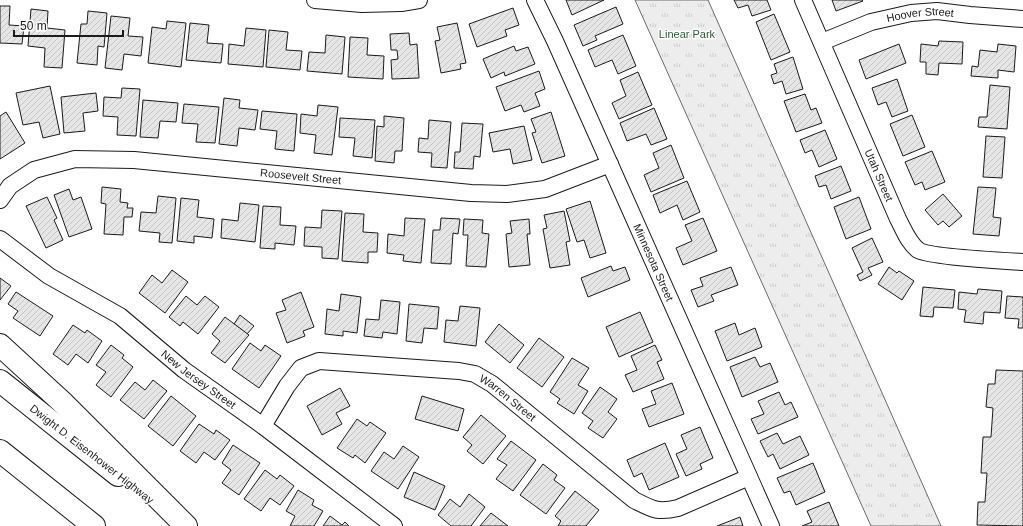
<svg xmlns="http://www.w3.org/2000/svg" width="1023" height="526" viewBox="0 0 1023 526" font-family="Helvetica,sans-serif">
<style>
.park{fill:url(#park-tufts);stroke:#6a6a6a}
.building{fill:url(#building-hatch);stroke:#1a1a1a}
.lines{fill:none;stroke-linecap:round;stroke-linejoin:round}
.minor-casing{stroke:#1a1a1a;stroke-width:18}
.highway-casing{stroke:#1a1a1a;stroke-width:24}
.minor{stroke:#fff;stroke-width:16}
.highway{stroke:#fff;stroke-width:22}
.labels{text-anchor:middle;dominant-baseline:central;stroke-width:3;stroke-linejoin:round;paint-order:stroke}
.street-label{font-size:11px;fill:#1a1a1a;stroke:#fff}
.park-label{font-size:11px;fill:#2b5a34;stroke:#fff}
</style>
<defs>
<pattern id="park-tufts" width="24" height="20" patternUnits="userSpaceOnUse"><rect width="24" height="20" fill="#ededed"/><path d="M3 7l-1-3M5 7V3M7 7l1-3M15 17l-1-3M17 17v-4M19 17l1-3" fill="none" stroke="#cbcbcb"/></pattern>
<pattern id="building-hatch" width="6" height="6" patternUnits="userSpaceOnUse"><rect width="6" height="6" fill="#e6e6e6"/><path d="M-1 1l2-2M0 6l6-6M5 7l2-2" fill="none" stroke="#c5c5c5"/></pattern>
</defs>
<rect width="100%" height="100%" fill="#fff"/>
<!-- park -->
<polygon class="park" points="635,0 708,0 941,526 871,526"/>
<!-- building -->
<g class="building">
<polygon points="566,0 604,0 572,15"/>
<polygon points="734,0 767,0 771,10 752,16 748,5 738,8"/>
<polygon points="832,0 862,0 863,1 836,11"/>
<polygon points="0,6 10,6 9,25 24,26 22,44 0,43"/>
<polygon points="616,7 623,24 595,36 597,40 583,46 574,25"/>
<polygon points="513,8 519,25 505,30 507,36 477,47 469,24"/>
<polygon points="31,9 48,11 47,28 65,30 62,68 44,67 45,48 28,46"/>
<polygon points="88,11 107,13 104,47 98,46 97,65 77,63 81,24 87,24"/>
<polygon points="774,14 790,52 771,60 756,22"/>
<polygon points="111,16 130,18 128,36 143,37 141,56 124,54 122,70 105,68"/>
<polygon points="167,21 186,23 181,67 148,63 152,27 166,29"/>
<polygon points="190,23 209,25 207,43 223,44 221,63 186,60"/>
<polygon points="457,23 466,63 460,64 461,69 441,73 435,41 440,40 437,27"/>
<polygon points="246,28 266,30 263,67 228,64 229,44 244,46"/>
<polygon points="269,30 288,32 286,50 302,51 300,70 266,67"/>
<polygon points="409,33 410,45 417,44 419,78 392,79 391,60 398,59 397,50 391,50 390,34"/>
<polygon points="326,35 345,37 342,74 307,71 309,52 325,53"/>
<polygon points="623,35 636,66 618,74 612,60 595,67 588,50"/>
<polygon points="350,37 368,38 367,55 384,56 383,79 348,77"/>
<polygon points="939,41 963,42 962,64 939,63 938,75 926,74 926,62 920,62 921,44 938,46"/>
<polygon points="899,44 906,63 866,79 859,60"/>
<polygon points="998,44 1016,46 1014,72 998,70 998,78 971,76 972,66 978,67 980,50 997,52"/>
<polygon points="514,46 516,51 528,47 535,64 505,76 504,72 491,78 483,59"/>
<polygon points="793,57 803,89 786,94 782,81 774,84 771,75 777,73 774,64"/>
<polygon points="539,71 545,89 535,93 540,106 524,112 521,105 505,111 496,87"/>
<polygon points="638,72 652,105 619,119 612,103 626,96 620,80"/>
<polygon points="897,79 908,111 892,117 886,102 878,105 872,88"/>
<polygon points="990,85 1010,87 1007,129 978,127 979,117 987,117"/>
<polygon points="50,86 60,134 43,138 39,122 23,125 16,93"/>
<polygon points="122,88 140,89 136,136 117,135 118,117 103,116 104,97 121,98"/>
<polygon points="96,93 98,111 83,113 85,131 64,133 61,97"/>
<polygon points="805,94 811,110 816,108 822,123 796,132 784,101"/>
<polygon points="224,98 240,100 239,108 258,110 255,130 239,128 237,146 219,144"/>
<polygon points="143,100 178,103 176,122 160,121 158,138 140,137"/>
<polygon points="184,104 219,107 215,143 196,142 198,124 182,123"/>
<polygon points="318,105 338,107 332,155 314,153 316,135 300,133 301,114 317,116"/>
<polygon points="654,108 667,139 651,145 646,134 627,141 620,123"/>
<polygon points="262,111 297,114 294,151 275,149 277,131 260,129"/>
<polygon points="6,112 25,143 0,159 0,116"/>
<polygon points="551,112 565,156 542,163 532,133 536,132 531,119"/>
<polygon points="912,115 925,147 903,156 890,124"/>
<polygon points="384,116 404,118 402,151 395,151 394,163 375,161 377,126 384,127"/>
<polygon points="340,118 375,120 372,158 353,156 355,138 339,137"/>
<polygon points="429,120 451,122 447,168 431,167 432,153 418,152 419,138 428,139"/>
<polygon points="462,123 483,124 480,157 474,156 473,169 454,168 455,152 460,152"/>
<polygon points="524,126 532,160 513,164 510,149 493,152 489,133"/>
<polygon points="825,130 837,159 819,167 812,150 805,153 800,140"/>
<polygon points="986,136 1005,137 1002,178 983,177"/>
<polygon points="671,145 684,178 651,192 644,175 659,168 653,153"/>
<polygon points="932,151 945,182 925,190 922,182 915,185 905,162"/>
<polygon points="841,166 851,191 831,199 826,185 819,187 815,176"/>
<polygon points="687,181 700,212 683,220 677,205 660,213 653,195"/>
<polygon points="102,187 121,189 120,202 128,203 127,208 133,208 132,217 124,217 123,235 104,234 106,204 101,203"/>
<polygon points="978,187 996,188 993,217 1001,218 999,236 973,234"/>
<polygon points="69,189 73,200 81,197 92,229 69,237 54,195"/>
<polygon points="943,194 962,216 949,227 943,221 938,225 925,210"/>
<polygon points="158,196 176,198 172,243 159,242 160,233 139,231 141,212 156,213"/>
<polygon points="47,197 57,218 54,220 63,240 46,248 26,206"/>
<polygon points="859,197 871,229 846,239 834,207"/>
<polygon points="181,198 199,200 197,217 214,219 212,238 194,236 194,243 177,241"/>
<polygon points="590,201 606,253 590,258 584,240 577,242 566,209"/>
<polygon points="240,203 259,205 255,242 221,238 222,219 238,221"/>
<polygon points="263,206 281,207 280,225 296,226 294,245 275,243 275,249 260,248"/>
<polygon points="322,210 342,211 338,259 322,258 322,247 304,246 305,227 321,228"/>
<polygon points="564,211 570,241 566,242 570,265 550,268 543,229 547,228 544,215"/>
<polygon points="345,213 364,214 363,232 378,233 377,252 368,252 368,263 342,261"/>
<polygon points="405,218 425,219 421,263 403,261 404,255 387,253 388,234 404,236"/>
<polygon points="441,218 460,219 458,234 453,233 451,264 431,263 433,230 440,230"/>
<polygon points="703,218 717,251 683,265 676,248 692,241 685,225"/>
<polygon points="464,219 483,220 482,233 489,234 486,267 466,266 468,235 463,235"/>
<polygon points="529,219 530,234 527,234 530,265 509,267 506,234 512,233 510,221"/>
<polygon points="872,238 883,262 868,268 872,275 860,281 857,275 863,272 852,248"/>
<polygon points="611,266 613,271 625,267 630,280 588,297 581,278"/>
<polygon points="731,267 738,285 711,295 714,301 698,307 691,290 703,286 700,278"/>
<polygon points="889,267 897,273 899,271 914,281 902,300 878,284"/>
<polygon points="172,270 188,282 165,313 139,293 152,275 162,283"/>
<polygon points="0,278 11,286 0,300"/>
<polygon points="923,287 955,290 953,308 934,307 933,317 920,316"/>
<polygon points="978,289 1002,291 1000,313 984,312 983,324 964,322 966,310 958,309 959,292 977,294"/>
<polygon points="16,292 53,316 40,336 13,318 18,311 8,304"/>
<polygon points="301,292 314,327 303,331 305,336 287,343 276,313 286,310 282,300"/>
<polygon points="341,294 361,297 357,333 343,331 343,336 325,334 327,309 339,311"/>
<polygon points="186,296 197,305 205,296 219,307 198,334 183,322 180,326 169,317"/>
<polygon points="1007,296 1023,297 1023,328 1018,328 1019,319 1005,318"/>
<polygon points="381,300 400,302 397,334 383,332 382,338 364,336 366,319 379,320"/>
<polygon points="409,304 439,307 437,329 424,328 422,343 406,341"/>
<polygon points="460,306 480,308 476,346 444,342 446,320 458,321"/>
<polygon points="640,312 653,342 619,357 606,327"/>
<polygon points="240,315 254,326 247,334 234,324"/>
<polygon points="225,317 249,335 225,363 211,353 220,341 212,334"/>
<polygon points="735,323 739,335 755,328 762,347 727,361 715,331"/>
<polygon points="499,324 524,345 510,363 485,342"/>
<polygon points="73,325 85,333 87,330 102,341 88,363 76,354 68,365 53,354"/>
<polygon points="539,338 564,357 542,387 517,368"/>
<polygon points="250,343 261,351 265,345 281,356 259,388 232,369"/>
<polygon points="111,345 124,355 122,358 133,367 111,397 96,385 106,372 96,365"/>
<polygon points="655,345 662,360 657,362 664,379 633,392 625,375 637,370 631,356"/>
<polygon points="755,357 760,367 770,363 778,382 742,397 730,367"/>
<polygon points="572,358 589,368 578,385 588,391 574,414 557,403 560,399 550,392"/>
<polygon points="996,370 1023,371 1023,526 977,525 978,502 985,502 987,473 981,473 983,437 991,437 993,408 986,407 988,384 995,384"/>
<polygon points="153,380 167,391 144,419 120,400 135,382 145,390"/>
<polygon points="672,383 684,414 649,427 642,409 656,404 651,391"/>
<polygon points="600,387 617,399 608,412 617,419 603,438 588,428 593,421 582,413"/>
<polygon points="340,388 350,406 336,413 342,424 322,435 307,406"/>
<polygon points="779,392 785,405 791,402 798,417 758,434 751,419 764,414 758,401"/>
<polygon points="171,396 196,416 173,446 148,426"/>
<polygon points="422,396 464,409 458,431 415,419"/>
<polygon points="481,415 506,436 483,464 467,451 472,445 463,437"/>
<polygon points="357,419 367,426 370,422 386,433 365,463 355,455 353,458 337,448"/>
<polygon points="199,424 214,434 216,430 230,440 215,460 204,452 196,463 180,451"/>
<polygon points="700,427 713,458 700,464 702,469 686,476 676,454 687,449 681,435"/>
<polygon points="777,433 783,444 800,436 809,455 780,469 773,454 768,457 760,441"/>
<polygon points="511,441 536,460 513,491 496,479 507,465 497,459"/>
<polygon points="665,443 679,477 649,490 642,473 634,477 627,460"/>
<polygon points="233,445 260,463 239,495 222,483 231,470 222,463"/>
<polygon points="403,446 419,457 398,489 371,471 384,452 394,459"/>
<polygon points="813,463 825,492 796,505 790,491 784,493 777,478"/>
<polygon points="543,464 557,475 554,480 565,488 546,514 520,495"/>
<polygon points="265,470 277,479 280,475 294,486 280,505 270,498 261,511 244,499"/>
<polygon points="414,472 445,486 435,510 404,497"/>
<polygon points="298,490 314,500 312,505 323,511 314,526 290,526 295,516 286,511"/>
<polygon points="575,491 599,510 586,526 558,526 561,521 555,516"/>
<polygon points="469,494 485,507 471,526 451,526 438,515 450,499 460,507"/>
<polygon points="829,502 839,526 802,526 812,522 807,511"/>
<polygon points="491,513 508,526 480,526"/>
<polygon points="330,516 342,525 345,522 349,526 323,526"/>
<polygon points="740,517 743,526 717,526"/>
</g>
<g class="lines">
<defs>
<g id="minor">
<polyline points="315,0 362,4 401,3 419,0"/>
<path id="s1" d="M535 0 555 41 771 526"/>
<path id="s2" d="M803 0 898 219C904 230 908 242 918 250 928 257 1006 261 1023 262"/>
<path id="s3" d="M822 42 871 22 911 13 937 11 970 15 1023 19"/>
<path id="s4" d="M0 200 10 186 34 170 75 159 134 160 471 193 507 194 545 189 610 164"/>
<path id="s5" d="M0 239 49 276 120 316 184 370 263 426 394 526"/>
<path id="s6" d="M263 426 287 386 301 368 319 361 459 371 475 374 492 384 634 500C652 509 657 513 678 508L749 477"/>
</g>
<g id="highway">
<polyline points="0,345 62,402 186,526"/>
<polyline points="0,381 118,475"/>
<polyline points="0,451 94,526"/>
</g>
</defs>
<!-- minor casing -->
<use href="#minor" class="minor-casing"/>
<!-- highway casing -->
<use href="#highway" class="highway-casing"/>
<!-- minor -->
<use href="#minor" class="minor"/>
<!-- highway -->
<use href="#highway" class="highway"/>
</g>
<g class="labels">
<!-- street labels -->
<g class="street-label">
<text stroke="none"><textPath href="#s3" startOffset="103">Hoover Street</textPath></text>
<text stroke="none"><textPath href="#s2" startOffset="191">Utah Street</textPath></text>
<text stroke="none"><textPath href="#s4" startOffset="315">Roosevelt Street</textPath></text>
<text stroke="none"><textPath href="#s1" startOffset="288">Minnesota Street</textPath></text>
<text stroke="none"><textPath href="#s5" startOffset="244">New Jersey Street</textPath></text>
<text stroke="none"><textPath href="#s6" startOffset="286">Warren Street</textPath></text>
<text transform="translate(92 454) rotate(38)">Dwight D. Eisenhower Highway</text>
</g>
<!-- park labels -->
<g class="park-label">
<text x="687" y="34">Linear Park</text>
</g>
</g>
<!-- scale -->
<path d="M14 30v6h109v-6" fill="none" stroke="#1a1a1a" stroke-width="2"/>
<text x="20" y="30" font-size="12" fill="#1a1a1a" stroke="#ffffff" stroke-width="3" paint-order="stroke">50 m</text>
</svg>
